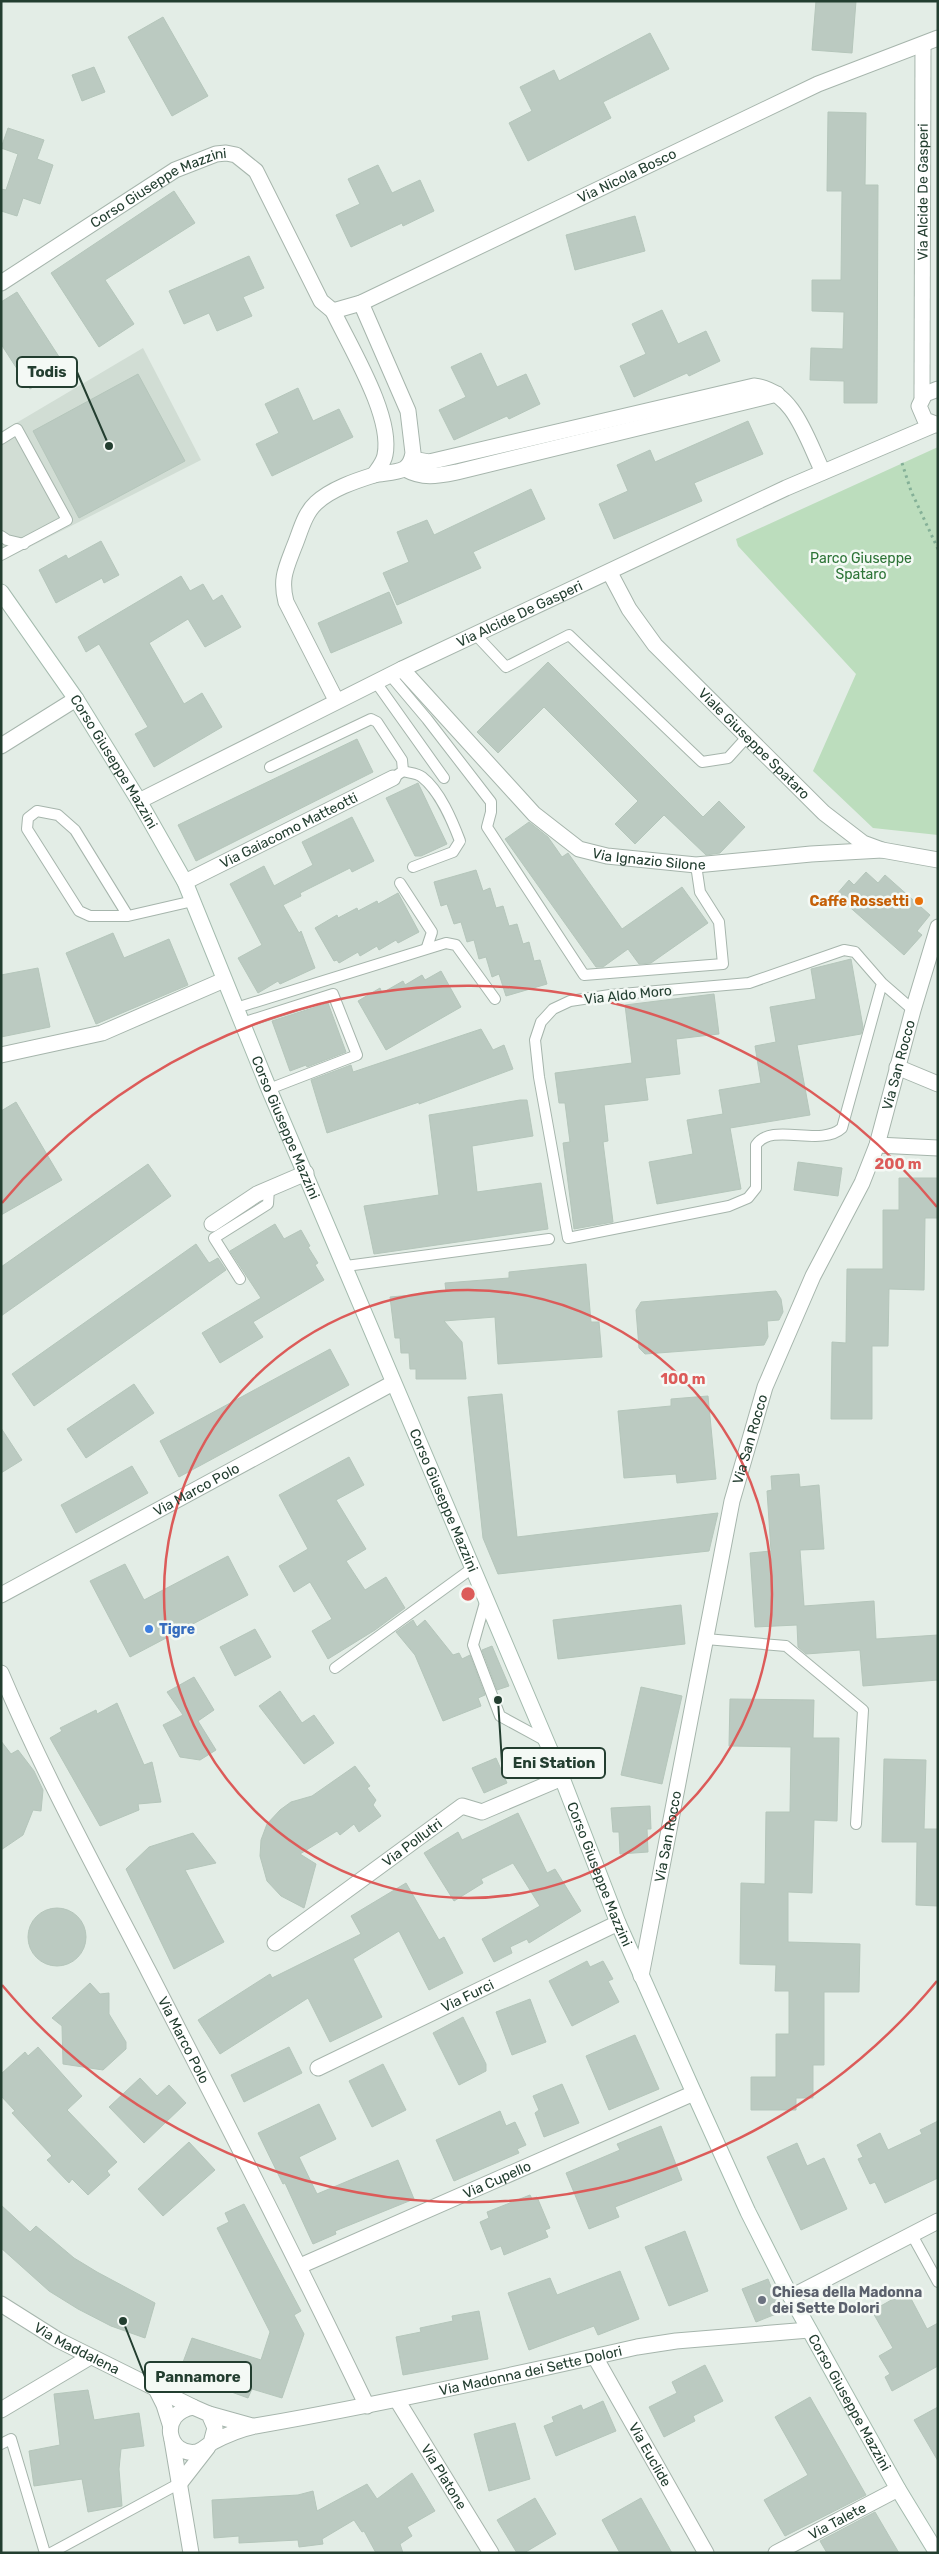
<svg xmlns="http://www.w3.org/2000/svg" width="939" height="2554" viewBox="0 0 939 2554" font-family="Rubik,sans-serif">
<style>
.built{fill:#d1ddd4}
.green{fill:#bcddbd}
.building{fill:#bbcac1;stroke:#b5c6bb}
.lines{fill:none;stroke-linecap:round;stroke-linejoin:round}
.service-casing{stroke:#a6b5ac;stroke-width:12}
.minor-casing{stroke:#a6b5ac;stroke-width:17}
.tertiary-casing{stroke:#a6b5ac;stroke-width:17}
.secondary-casing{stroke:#a4bbae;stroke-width:17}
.path{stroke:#84b097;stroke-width:3;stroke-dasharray:2.5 4;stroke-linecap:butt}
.service{stroke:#fff;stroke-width:10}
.minor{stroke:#fff;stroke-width:15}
.tertiary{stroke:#fff;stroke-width:15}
.secondary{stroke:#fff;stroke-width:15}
.ring{fill:none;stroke:#dc5b59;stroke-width:2.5}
.food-dot{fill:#e8710a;stroke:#f4f9f5;stroke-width:2}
.shop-dot{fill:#3f7fe0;stroke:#f4f9f5;stroke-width:2}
.worship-dot{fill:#6b7280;stroke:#f4f9f5;stroke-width:2}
.labels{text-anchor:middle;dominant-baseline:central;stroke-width:5;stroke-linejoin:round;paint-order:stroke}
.street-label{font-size:14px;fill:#233e30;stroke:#f4f9f5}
.park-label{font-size:14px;fill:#2d7437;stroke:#f4f9f5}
.food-label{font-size:14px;font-weight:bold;fill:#c56008;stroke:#f4f9f5;text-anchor:end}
.shop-label{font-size:14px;font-weight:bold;fill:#366cbe;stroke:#f4f9f5;text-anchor:start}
.worship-label{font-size:14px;font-weight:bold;fill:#5b616d;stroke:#f4f9f5;text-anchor:start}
.centre{fill:#dc5b59;stroke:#f4f9f5;stroke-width:2.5}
.ring-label{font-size:15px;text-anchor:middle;font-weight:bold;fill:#dc5b59;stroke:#f4f9f5;stroke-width:5;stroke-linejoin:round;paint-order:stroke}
.leader{fill:none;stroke:#233e30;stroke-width:2}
.callout-dot{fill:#233e30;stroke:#f4f9f5;stroke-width:2}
.callout{fill:#f4f9f5;stroke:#233e30;stroke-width:2}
.callout-label{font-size:15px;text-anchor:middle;font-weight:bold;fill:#233e30}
</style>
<rect width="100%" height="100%" fill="#e3ede6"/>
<!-- built -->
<polygon class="built" points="143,348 201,460 4,560 1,556 1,432"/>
<!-- green -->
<polygon class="green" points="938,447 938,835 873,828 813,771 856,674 738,546 736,539"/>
<!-- building -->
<g class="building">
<polygon points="816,1 856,1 852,53 812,50"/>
<polygon points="163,17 208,96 172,116 128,37"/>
<polygon points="650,33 669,69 603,102 611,118 528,161 509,123 532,111 520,87 554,70 559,81"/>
<polygon points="94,67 105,92 82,101 72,75"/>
<polygon points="828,112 866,113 865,185 878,185 877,403 844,403 844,381 810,380 811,348 843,349 844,312 812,311 812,280 841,280 842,191 827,191"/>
<polygon points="8,128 44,140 37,159 53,165 40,204 23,198 17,216 1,211 1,189 6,190 18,154 1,148"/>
<polygon points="378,165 392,193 420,180 434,211 403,226 402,223 351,247 336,215 360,204 348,179"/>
<polygon points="174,191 195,223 105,280 134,324 99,347 51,273"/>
<polygon points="635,216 645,251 575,270 566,235"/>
<polygon points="249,256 264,288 243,297 252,316 217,331 209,313 184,324 169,291"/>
<polygon points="17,292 65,366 30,389 1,344 1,302"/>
<polygon points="662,310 678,344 706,331 720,361 689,376 687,373 634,397 620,366 646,354 632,324"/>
<polygon points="481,353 497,387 526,374 540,404 509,419 507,416 454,440 439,410 466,397 451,367"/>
<polygon points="138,374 185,461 79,518 33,431"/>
<polygon points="298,388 313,421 339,409 353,437 272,476 256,444 279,433 265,404"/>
<polygon points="748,421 763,454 694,483 702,501 614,539 599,504 628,491 617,465 650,450 655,462"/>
<polygon points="531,489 545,519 473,552 481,568 397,605 383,573 409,562 397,532 427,520 434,535"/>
<polygon points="101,541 119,575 104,583 102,578 56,603 39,570 66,555 68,559"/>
<polygon points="181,576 190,591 203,584 213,601 222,595 241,627 205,647 188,619 149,643 184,704 202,693 222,727 154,767 135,734 148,727 99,644 86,652 78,637"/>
<polygon points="389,592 402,623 331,653 318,623"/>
<polygon points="548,662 703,817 719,801 745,827 720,853 706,855 664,815 635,844 615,824 638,801 544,707 498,753 477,732"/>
<polygon points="357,739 373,772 196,861 178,825"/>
<polygon points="418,783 447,844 421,856 415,856 386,798"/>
<polygon points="352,817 374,861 352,872 350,868 300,893 301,896 283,905 299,933 301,931 315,968 280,984 278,981 258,993 238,958 262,945 230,884 264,866 274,886 313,865 302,842"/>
<polygon points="529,822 548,837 562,857 568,853 622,929 682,887 708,923 651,963 639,964 628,949 603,967 596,967 505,839"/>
<polygon points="476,870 483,891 490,888 496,908 503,906 509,926 517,924 523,944 529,942 534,961 540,960 547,984 506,996 499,974 492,977 486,957 479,959 474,940 467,942 461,922 454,924 447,904 441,906 434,882"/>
<polygon points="866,872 878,883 885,875 930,915 917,931 922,935 904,955 836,895 849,880 854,885"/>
<polygon points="398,893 419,932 398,943 396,940 379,950 377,946 360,956 358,952 339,963 337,960 334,961 315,928 337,915 338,918 357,908 358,911 377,901 378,904"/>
<polygon points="113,933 124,958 169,939 188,985 96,1024 66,953"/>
<polygon points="851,959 863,1027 861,1034 797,1045 810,1115 730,1128 741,1189 657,1204 649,1162 693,1154 687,1120 723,1114 719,1090 761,1083 755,1046 776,1042 770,1007 816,999 811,969"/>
<polygon points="38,968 50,1027 1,1037 1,975"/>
<polygon points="441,971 461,1007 386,1050 358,1001 380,988 382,993 403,981 405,985 422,975 425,980"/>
<polygon points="714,994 719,1034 676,1039 680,1074 645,1078 648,1100 604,1105 608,1141 603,1142 613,1222 574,1229 563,1143 570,1142 565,1103 559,1103 555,1073 632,1063 625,1005"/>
<polygon points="328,1003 346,1052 307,1067 306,1065 290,1071 272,1021"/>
<polygon points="481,1029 493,1050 504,1045 513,1069 419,1104 419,1102 327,1133 311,1080 351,1065 353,1072"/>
<polygon points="520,1100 527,1100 533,1136 472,1146 477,1192 541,1183 548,1229 374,1254 364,1206 439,1195 429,1115"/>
<polygon points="16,1102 62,1180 1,1215 1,1111"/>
<polygon points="798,1162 842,1168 838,1196 794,1190"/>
<polygon points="148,1164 171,1196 1,1316 1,1267"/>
<polygon points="899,1178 938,1178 938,1218 925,1218 924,1290 889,1289 888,1346 872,1346 872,1419 831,1419 832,1342 846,1343 847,1269 883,1269 883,1210 899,1210"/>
<polygon points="275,1224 284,1239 301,1230 310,1246 308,1247 318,1263 315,1265 324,1280 253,1322 263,1337 220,1363 202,1333 261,1298 230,1251"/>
<polygon points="196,1244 209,1263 218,1258 226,1270 34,1406 12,1374"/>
<polygon points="586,1264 591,1322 599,1322 602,1357 498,1364 495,1317 444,1321 462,1342 466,1379 416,1379 416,1369 410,1369 409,1353 401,1353 400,1338 395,1338 390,1297 446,1292 445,1283 509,1278 509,1272"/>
<polygon points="776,1291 781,1299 783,1312 779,1320 767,1321 768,1337 764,1345 645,1354 639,1348 636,1310 641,1302"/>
<polygon points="330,1349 349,1385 179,1477 160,1441"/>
<polygon points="134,1384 154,1413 86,1458 67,1429"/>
<polygon points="502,1394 517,1537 718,1513 709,1551 498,1574 483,1538 468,1397"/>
<polygon points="708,1396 716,1479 677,1483 676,1474 624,1478 618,1411 671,1406 671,1399"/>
<polygon points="1,1428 22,1460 1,1473"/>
<polygon points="349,1457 364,1485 336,1500 366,1549 346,1561 365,1590 386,1577 405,1608 375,1630 328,1659 312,1631 332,1619 310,1582 294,1592 279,1566 308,1549 279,1495"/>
<polygon points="132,1466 148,1493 76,1533 61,1505"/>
<polygon points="799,1474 800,1487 819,1485 824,1549 800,1550 804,1606 874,1601 876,1639 938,1635 938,1680 863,1686 860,1650 806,1654 798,1647 797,1625 755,1627 750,1553 771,1551 767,1491 772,1490 771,1476"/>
<polygon points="228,1556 248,1595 130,1657 90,1581 125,1564 144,1600"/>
<polygon points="681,1605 685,1644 558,1659 553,1620"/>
<polygon points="413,1620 417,1627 425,1620 453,1655 459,1653 462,1659 470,1655 485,1695 478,1698 481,1706 443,1721 415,1655 396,1632"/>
<polygon points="255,1629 271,1657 235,1676 220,1647"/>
<polygon points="492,1646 509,1686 497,1690 482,1650"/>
<polygon points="194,1677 214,1710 198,1721 216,1750 200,1760 180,1757 163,1725 183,1715 167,1692"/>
<polygon points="641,1687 682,1696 662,1784 621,1775"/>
<polygon points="280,1691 302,1723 314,1715 334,1743 304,1764 259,1706"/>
<polygon points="730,1699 814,1700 813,1738 839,1738 837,1821 814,1820 812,1893 788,1892 788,1942 860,1944 859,1992 824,1992 824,2065 813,2065 813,2098 796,2098 796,2110 751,2110 751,2077 776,2077 776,2034 789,2034 789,1991 775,1991 776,1965 740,1964 741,1883 765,1884 766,1812 790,1812 791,1747 729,1746"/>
<polygon points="117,1703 144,1765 152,1762 161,1802 138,1804 139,1810 100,1826 50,1738 62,1731 60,1728 96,1710 97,1714"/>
<polygon points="1,1741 11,1754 18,1750 34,1771 43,1790 41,1811 33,1810 23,1835 1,1850"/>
<polygon points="496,1758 507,1783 484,1793 472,1768"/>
<polygon points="884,1759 926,1760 924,1829 938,1829 938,1906 916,1905 917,1842 882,1842"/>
<polygon points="355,1766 370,1786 367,1788 376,1800 373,1805 381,1816 359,1832 354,1824 340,1835 337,1831 300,1854 316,1864 304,1908 281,1896 267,1881 260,1856 261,1840 267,1824 280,1810 291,1802 312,1796"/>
<polygon points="650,1806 651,1829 647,1829 648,1852 620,1854 619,1832 613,1832 611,1808"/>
<polygon points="518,1813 547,1873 555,1869 581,1911 529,1943 527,1939 510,1947 512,1953 494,1962 482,1939 540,1906 513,1863 481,1879 483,1883 454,1901 424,1853 458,1832 462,1840"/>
<polygon points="193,1833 216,1863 185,1870 224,1942 174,1969 126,1869 149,1847"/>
<polygon points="406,1883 439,1940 444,1937 463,1973 429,1990 399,1931 353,1959 382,2017 330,2042 308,1998 220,2054 198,2020 270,1974 272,1978 361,1934 351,1916"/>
<circle cx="57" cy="1937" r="29"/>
<polygon points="587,1961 590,1967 603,1961 613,1979 608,1981 619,2002 572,2026 549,1981"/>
<polygon points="90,1983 100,1994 109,1993 109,2014 126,2042 126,2049 103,2070 63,2064 62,2026 52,2018"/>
<polygon points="530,1999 546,2042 512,2055 496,2012"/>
<polygon points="463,2017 486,2064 486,2071 459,2085 433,2033"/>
<polygon points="635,2035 659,2089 609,2110 586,2056"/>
<polygon points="38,2047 82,2096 67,2110 117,2162 107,2171 110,2175 88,2195 72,2179 69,2183 47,2160 52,2156 12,2113 15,2111 1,2096 1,2074 25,2052 28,2056"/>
<polygon points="289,2047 302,2073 244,2102 231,2075"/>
<polygon points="383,2064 406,2110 372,2127 349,2081"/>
<polygon points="140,2078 157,2096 169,2085 186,2103 144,2143 109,2107"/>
<polygon points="562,2084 579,2123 544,2137 535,2113 539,2110 533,2096"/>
<polygon points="319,2104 336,2139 299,2157 317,2194 398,2160 414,2199 335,2231 336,2234 313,2244 285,2183 283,2184 258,2133"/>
<polygon points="500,2111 506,2126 515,2122 526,2145 517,2149 519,2153 454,2181 436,2140"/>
<polygon points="938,2121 938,2178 885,2203 875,2182 870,2184 858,2159 863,2157 857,2145 880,2133 888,2150 922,2134 920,2130"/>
<polygon points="661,2126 682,2180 615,2207 619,2217 589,2229 566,2173 620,2150 617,2144"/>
<polygon points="189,2142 215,2170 163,2216 138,2189"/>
<polygon points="797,2143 807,2166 824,2158 847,2209 801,2230 767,2157"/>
<polygon points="530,2195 532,2199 537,2197 550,2228 545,2230 548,2237 504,2255 501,2246 491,2250 480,2222 489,2218 487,2212"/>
<polygon points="244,2204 301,2311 294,2315 304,2334 282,2398 252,2389 248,2398 179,2373 192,2338 261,2360 270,2332 217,2228 229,2222 225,2213"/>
<polygon points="1,2205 30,2232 36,2226 74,2258 97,2272 155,2303 145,2338 111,2326 78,2309 49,2291 1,2248"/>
<polygon points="685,2231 708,2291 669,2306 645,2247"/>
<polygon points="620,2271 639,2319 598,2335 594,2326 529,2350 508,2293 550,2278 557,2295"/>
<polygon points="768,2279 781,2312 756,2322 742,2289"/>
<polygon points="907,2291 927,2329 938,2323 938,2366 892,2391 885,2377 890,2374 879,2356 893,2348 872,2311"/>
<polygon points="479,2311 488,2359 403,2375 396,2337 421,2332 420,2328 453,2321 452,2316"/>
<polygon points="705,2365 723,2401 693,2416 695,2421 664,2437 649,2407 677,2393 672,2382"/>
<polygon points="88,2390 94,2420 139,2413 144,2446 121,2449 119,2469 122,2506 88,2512 82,2479 34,2486 29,2451 60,2445 54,2394"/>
<polygon points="810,2397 866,2495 785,2536 764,2500 808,2475 775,2417"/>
<polygon points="603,2401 616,2431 556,2456 544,2426 554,2422 552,2417 581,2405 583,2410"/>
<polygon points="938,2407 938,2461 914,2420"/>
<polygon points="515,2423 530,2479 489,2491 474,2434"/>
<polygon points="412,2473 435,2511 407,2527 412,2536 400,2544 403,2553 376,2553 364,2531 362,2532 354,2520 322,2539 323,2544 299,2547 298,2540 239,2543 239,2536 214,2538 212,2500 298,2495 313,2491 317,2511 367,2484 377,2499"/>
<polygon points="535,2498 556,2534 524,2553 517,2553 497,2520"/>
<polygon points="641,2498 672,2553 620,2553 602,2520"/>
<polygon points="875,2512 899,2553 827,2553 820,2541"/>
</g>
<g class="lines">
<defs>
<g id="service">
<polyline points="1,439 17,429 67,520 1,555"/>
<polyline points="1,536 7,540 24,544"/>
<polyline points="475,634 506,667 569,635 702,762 728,758 747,737"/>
<polyline points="389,674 427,719 491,802 491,812 487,827 584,975 723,964 719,922 700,892 696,865"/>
<polyline points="375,681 444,778"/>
<polyline points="270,767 371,719 377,722 402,760 403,771 393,778"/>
<path d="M403 771C409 773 417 773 422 777 440 791 452 820 460 841L453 852 413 867"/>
<polyline points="400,883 432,932 427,947"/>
<polyline points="128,916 90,916 79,911 27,829 28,818 37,811 58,815 75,830 128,916 193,901"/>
<path d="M882 983 842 1128C820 1148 772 1121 756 1145V1188L748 1198 729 1206 568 1238 539 1077 535 1040 541 1022 553 1009 570 1001 610 995 749 983 844 950 855 952 882 983 913 1010"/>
<polyline points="236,1008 446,943 456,945 495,999"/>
<polyline points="242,1023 333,994 357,1055 269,1089"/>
<polyline points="346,1266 549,1239"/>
<polyline points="240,1279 214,1238 268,1204 269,1189"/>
<polyline points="486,1599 473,1645 500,1716 546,1741"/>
<polyline points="706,1639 786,1646 863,1710 856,1824"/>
<polyline points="335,1668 474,1567"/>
<polyline points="912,2235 938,2282"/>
<polyline points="1,2444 11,2439 45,2553"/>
<polyline points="51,2553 180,2483"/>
</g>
<g id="minor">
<path id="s1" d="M1 283 175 170 216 154 226 153 236 155 256 171 321 301 333 311"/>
<path id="s2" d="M333 311 361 303 818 84 938 38"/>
<path d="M333 311C350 347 393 416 385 455 384 462 378 469 374 475"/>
<polyline points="938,389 925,394 919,406 925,420 938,425"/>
<path id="s3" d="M922 397 923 45"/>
<path d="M412 459 429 462 754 386C794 390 807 440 823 472"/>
<path d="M405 469C423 479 437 476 457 472L777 394"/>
<path id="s4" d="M610 573 629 609 655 645 824 813 863 843 882 850 938 860"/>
<path id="s5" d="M402 669 534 814 579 849 607 856 696 865 811 854 882 850"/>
<path d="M336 700 286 602C280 579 286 568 294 547 300 533 304 514 316 503 331 489 355 481 374 475 383 473 396 473 404 469 409 466 412 459 413 453L408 411 361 303"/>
<polyline points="1,746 76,699"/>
<path id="s6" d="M139 801 402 669 786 488 934 425"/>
<path id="s7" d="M185 882 393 778"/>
<polyline points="1,1055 102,1033 224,980"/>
<polyline points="897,1067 938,1084"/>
<polyline points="877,1145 938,1148"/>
<polyline points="212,1224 257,1194 306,1173"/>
<path id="s8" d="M1 1595 393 1383"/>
<path id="s9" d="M1 1673C44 1775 98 1873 149 1972 223 2116 297 2260 367 2406"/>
<path id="s10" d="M275 1943 462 1806 482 1812 562 1778"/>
<path id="s11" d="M641 1976 732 1501 765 1387 813 1276 862 1183 877 1145 913 1010 938 927"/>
<path id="s12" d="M318 2068 618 1923"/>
<path id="s13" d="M300 2266 694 2093"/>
<path id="s14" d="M1 2304 58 2340 193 2407"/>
<path id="s15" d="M595 2357 706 2553"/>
<polyline points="155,2387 164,2405 170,2424"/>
<path id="s16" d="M397 2400 491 2553"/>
<polyline points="1,2410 90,2357"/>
<polyline points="209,2414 252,2426"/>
<polyline points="172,2440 191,2553"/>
<path id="s17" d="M211 2443 215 2428 209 2414 193 2407C158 2413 167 2457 197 2452 204 2450 207 2445 213 2442 226 2435 241 2429 255 2426 383 2404 510 2376 637 2347L676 2341 809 2330"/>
<polyline points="180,2483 208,2447"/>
<path id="s18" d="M776 2553 898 2489"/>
</g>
<polyline id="tertiary" points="791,2297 938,2221"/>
<g id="secondary">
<path id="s19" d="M1 592 76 699 139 801 185 882 269 1089 562 1778 618 1923 694 2093 748 2212 791 2297 898 2489 937 2553"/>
</g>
</defs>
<!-- service casing -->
<use href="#service" class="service-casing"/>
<!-- minor casing -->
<use href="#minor" class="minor-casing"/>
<!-- tertiary casing -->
<use href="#tertiary" class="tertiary-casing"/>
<!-- secondary casing -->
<use href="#secondary" class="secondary-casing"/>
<!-- path -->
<polyline class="path" points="902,463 911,491 938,549"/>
<!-- service -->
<use href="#service" class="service"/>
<!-- minor -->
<use href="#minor" class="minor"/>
<!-- tertiary -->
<use href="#tertiary" class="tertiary"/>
<!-- secondary -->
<use href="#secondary" class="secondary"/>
</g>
<!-- distance rings -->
<g class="ring">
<circle cx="468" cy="1594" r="304"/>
<path d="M937 1981A608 608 0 0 1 2 1985M2 1203A608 608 0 0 1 937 1207"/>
</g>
<!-- markers -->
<circle class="food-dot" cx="919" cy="901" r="5"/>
<circle class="shop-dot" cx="149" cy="1629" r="5"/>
<circle class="worship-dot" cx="762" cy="2300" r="5"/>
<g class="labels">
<!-- street labels -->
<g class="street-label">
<text stroke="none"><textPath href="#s2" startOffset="324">Via Nicola Bosco</textPath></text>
<text stroke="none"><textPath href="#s1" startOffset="185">Corso Giuseppe Mazzini</textPath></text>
<text stroke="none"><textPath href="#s3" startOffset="205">Via Alcide De Gasperi</textPath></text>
<text stroke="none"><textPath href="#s6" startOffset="424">Via Alcide De Gasperi</textPath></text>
<text stroke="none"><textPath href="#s4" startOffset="225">Viale Giuseppe Spataro</textPath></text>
<text stroke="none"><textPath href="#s19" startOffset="204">Corso Giuseppe Mazzini</textPath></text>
<text stroke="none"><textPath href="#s7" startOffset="116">Via Gaiacomo Matteotti</textPath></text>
<text stroke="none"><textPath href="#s5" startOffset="324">Via Ignazio Silone</textPath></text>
<text transform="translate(628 995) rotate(-6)">Via Aldo Moro</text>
<text stroke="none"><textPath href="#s11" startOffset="952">Via San Rocco</textPath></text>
<text stroke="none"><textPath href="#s19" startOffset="609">Corso Giuseppe Mazzini</textPath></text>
<text stroke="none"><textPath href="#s11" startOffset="548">Via San Rocco</textPath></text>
<text stroke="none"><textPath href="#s8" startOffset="222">Via Marco Polo</textPath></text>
<text stroke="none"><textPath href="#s19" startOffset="1014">Corso Giuseppe Mazzini</textPath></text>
<text stroke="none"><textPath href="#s11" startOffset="142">Via San Rocco</textPath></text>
<text stroke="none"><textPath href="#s10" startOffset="170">Via Pollutri</textPath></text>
<text stroke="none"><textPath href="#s19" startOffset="1419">Corso Giuseppe Mazzini</textPath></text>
<text stroke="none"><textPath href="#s12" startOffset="166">Via Furci</textPath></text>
<text stroke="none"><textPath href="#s9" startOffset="410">Via Marco Polo</textPath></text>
<text stroke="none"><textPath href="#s13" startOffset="215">Via Cupello</textPath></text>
<text stroke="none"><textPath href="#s14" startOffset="88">Via Maddalena</textPath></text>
<text stroke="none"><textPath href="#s17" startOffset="468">Via Madonna dei Sette Dolori</textPath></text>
<text stroke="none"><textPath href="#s19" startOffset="2004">Corso Giuseppe Mazzini</textPath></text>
<text stroke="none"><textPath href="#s15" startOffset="112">Via Euclide</textPath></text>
<text stroke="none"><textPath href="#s16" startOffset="90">Via Platone</textPath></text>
<text stroke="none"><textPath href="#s18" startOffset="69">Via Talete</textPath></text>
</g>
<!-- park labels -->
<g class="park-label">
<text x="861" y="558">Parco Giuseppe<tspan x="861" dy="16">Spataro</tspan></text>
</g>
<!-- food labels -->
<g class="food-label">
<text x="909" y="901">Caffe Rossetti</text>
</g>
<!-- shop labels -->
<g class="shop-label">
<text x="159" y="1629">Tigre</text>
</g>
<!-- worship labels -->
<g class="worship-label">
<text x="772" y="2292">Chiesa della Madonna<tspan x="772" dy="16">dei Sette Dolori</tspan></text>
</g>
</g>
<circle cx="468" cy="1594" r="8" class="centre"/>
<g class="ring-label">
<text x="898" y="1169">200 m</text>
<text x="683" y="1384">100 m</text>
</g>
<!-- callouts -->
<path class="leader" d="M109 446L77 372M498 1700L502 1763M123 2321L145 2377"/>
<g class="callout-dot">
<circle cx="109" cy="446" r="5"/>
<circle cx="498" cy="1700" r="5"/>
<circle cx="123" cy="2321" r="5"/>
</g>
<g class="callout">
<rect x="17" y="357" width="60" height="30" rx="5"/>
<rect x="502" y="1748" width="103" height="30" rx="5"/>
<rect x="145" y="2362" width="106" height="30" rx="5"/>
</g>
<g class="callout-label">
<text x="47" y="377">Todis</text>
<text x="554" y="1768">Eni Station</text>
<text x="198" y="2382">Pannamore</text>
</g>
<!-- border -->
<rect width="939" height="2554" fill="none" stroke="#233e30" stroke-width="5"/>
</svg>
